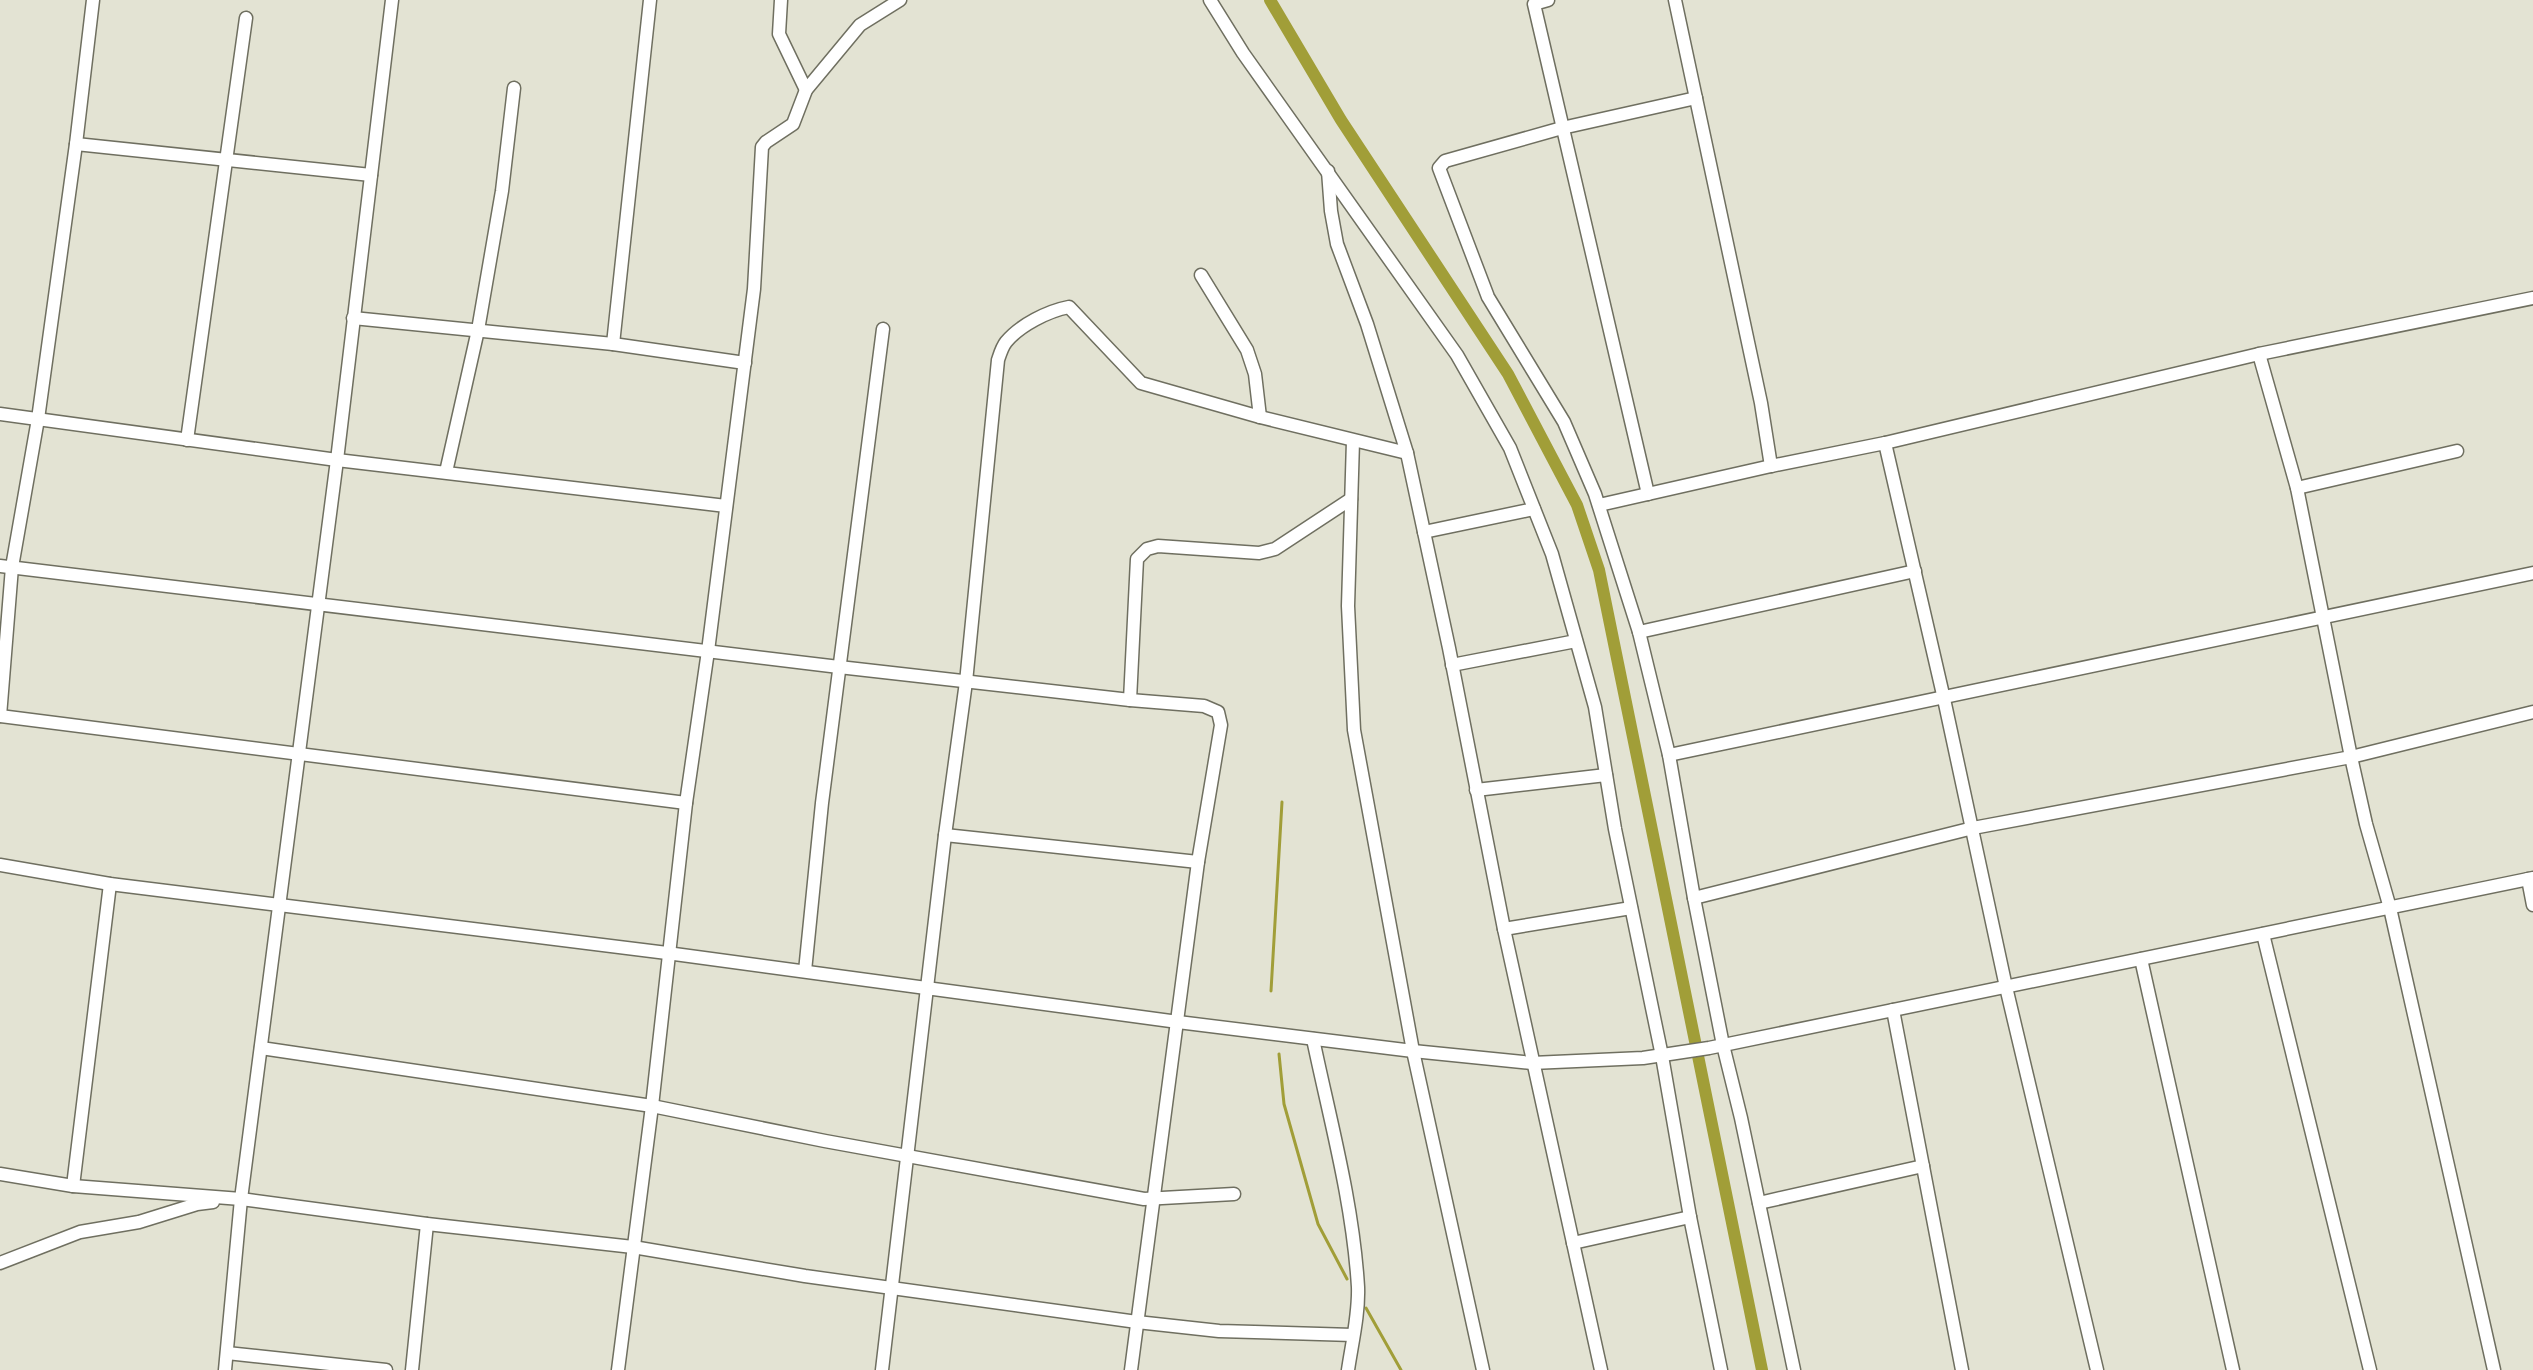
<svg xmlns="http://www.w3.org/2000/svg" width="2533" height="1370" viewBox="0 0 2533 1370" font-family="Manrope,sans-serif">
<style>
.lines{fill:none;stroke-linecap:round;stroke-linejoin:round}
.stream{stroke:#a19e38;stroke-width:3}
.canal{stroke:#a19e38;stroke-width:12}
.minor-casing{stroke:#6f6f60;stroke-width:15}
.minor{stroke:#fff;stroke-width:12}
</style>
<rect width="100%" height="100%" fill="#e3e3d3"/>
<g class="lines">
<!-- stream -->
<g class="stream">
<polyline points="1271,991 1282,802"/>
<polyline points="1279,1054 1284,1104 1318,1224 1347,1279"/>
<polyline points="1366,1308 1401,1370"/>
</g>
<!-- canal -->
<polyline class="canal" points="1270,0 1341,120 1508,374 1577,505 1599,570 1762,1370"/>
<defs>
<g id="minor">
<polyline points="781,0 779,34 806,90"/>
<polyline points="1210,0 1243,53 1457,355 1510,448 1552,554 1595,707 1615,829 1662,1056 1690,1217 1721,1370"/>
<polyline points="1548,0 1534,4 1648,494"/>
<polyline points="1675,0 1761,403 1771,466"/>
<polyline points="1696,98 1562,128 1445,161 1439,168 1488,297 1564,422 1595,494 1639,632 1669,755 1694,898 1723,1045 1741,1118 1794,1370"/>
<polyline points="76,144 371,175"/>
<polyline points="1328,171 1331,211 1337,244 1367,324 1407,453 1449,648 1504,929 1601,1370"/>
<polyline points="1201,275 1247,350 1255,374 1260,417"/>
<polyline points="353,318 613,344 745,363"/>
<polyline points="613,344 650,0"/>
<polyline points="2259,354 2297,488 2351,757 2366,824 2390,908 2494,1370"/>
<polyline points="0,414 337,460 726,506"/>
<polyline points="187,440 246,18"/>
<polyline points="1353,441 1348,606 1354,730 1413,1051 1483,1370"/>
<polyline points="1885,443 2259,354 2533,298"/>
<polyline points="446,472 478,330 502,191 514,88"/>
<polyline points="2297,488 2457,451"/>
<polyline points="1599,505 1771,466 1885,443 1944,699 2006,987 2097,1370"/>
<polyline points="1424,532 1534,509"/>
<polyline points="0,566 839,667 1130,700 1204,706 1218,712 1221,725 1198,862 1131,1370"/>
<polyline points="1639,632 1915,571"/>
<polyline points="1452,665 1576,641"/>
<polyline points="1130,700 1137,559 1147,549 1158,546 1259,553 1275,549 1351,499"/>
<polyline points="0,716 12,567 38,419 76,144 93,0"/>
<polyline points="0,716 686,803"/>
<polyline points="1669,755 2533,573"/>
<polyline points="1476,790 1606,775"/>
<polyline points="945,835 1198,862"/>
<polyline points="0,865 110,884 667,953 1178,1022 1413,1051 1532,1063 1643,1058 1709,1048 2533,878"/>
<polyline points="2528,879 2533,905"/>
<polyline points="1694,898 1973,828 2351,757 2533,712"/>
<polyline points="1504,929 1631,908"/>
<polyline points="2263,934 2370,1370"/>
<polyline points="2141,959 2233,1370"/>
<polyline points="805,971 822,803 883,329"/>
<polyline points="1893,1010 1962,1370"/>
<path d="M1313 1039C1330 1120 1353 1203 1358 1287 1359 1314 1352 1343 1348 1370"/>
<polyline points="261,1048 652,1106 825,1141 1144,1199 1234,1194"/>
<polyline points="0,1174 73,1186 241,1199 427,1224 633,1247 805,1276 1137,1322 1219,1331 1353,1335"/>
<polyline points="73,1186 110,884"/>
<polyline points="1759,1203 1923,1166"/>
<polyline points="1573,1243 1690,1217"/>
<polyline points="0,1263 80,1232 139,1222 197,1204 213,1202"/>
<polyline points="227,1353 386,1370"/>
<polyline points="225,1370 241,1199 337,460 392,0"/>
<polyline points="412,1370 427,1224"/>
<polyline points="618,1370 652,1106 686,803 708,651 754,289 762,147 766,142 793,124 806,90 860,25 900,0"/>
<path d="M882 1370 945 835 966 682 998 360C1000 354 1002 347 1006 342 1020 325 1048 311 1069 307L1141 383 1260 417 1407 453"/>
</g>
</defs>
<!-- minor casing -->
<use href="#minor" class="minor-casing"/>
<!-- minor -->
<use href="#minor" class="minor"/>
</g>
</svg>
